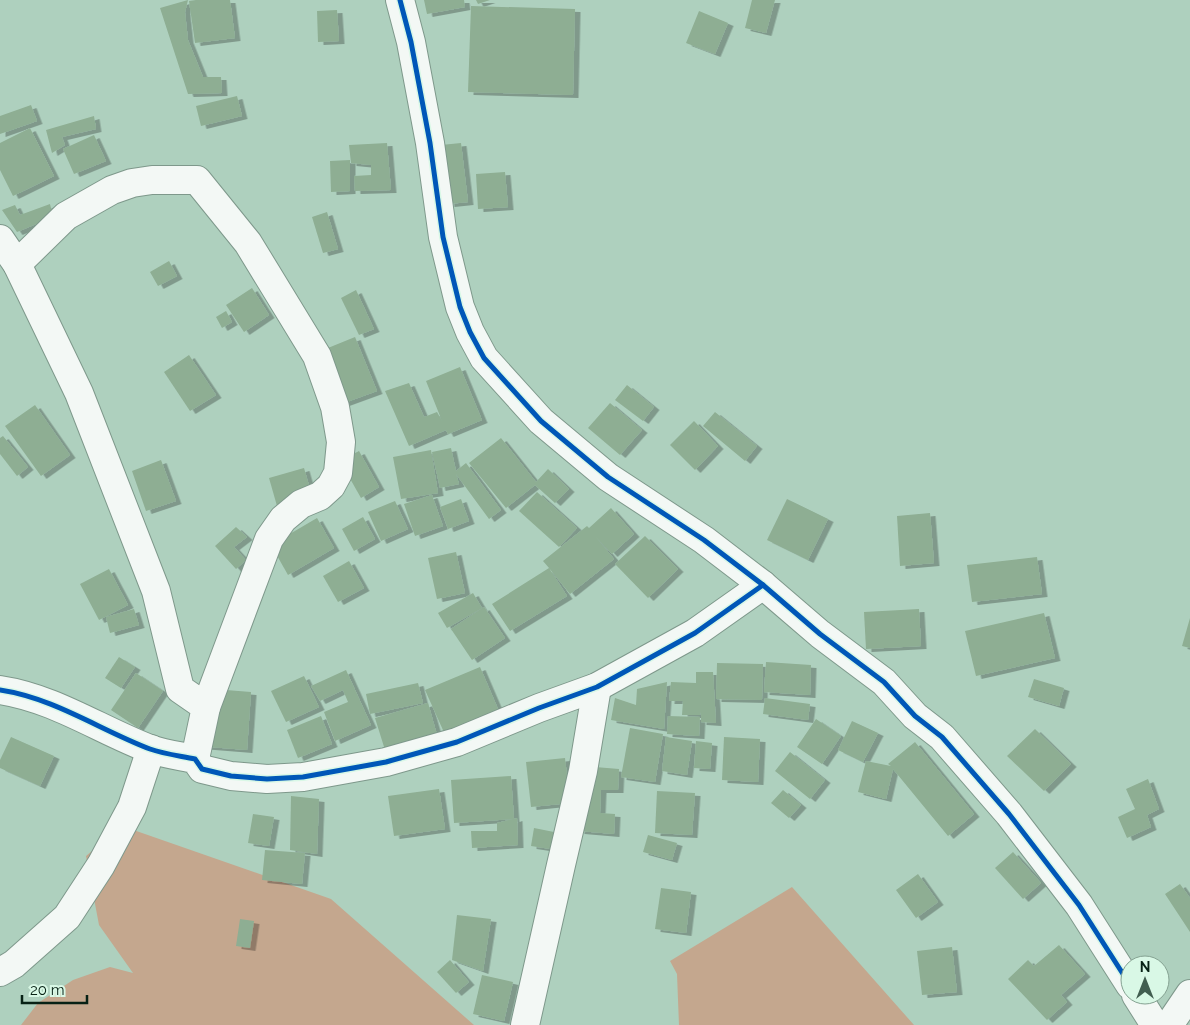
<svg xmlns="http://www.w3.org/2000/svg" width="1190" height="1025" viewBox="0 0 1190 1025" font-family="Raleway,sans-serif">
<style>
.green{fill:#c4a78e}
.building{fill:#8eae93;filter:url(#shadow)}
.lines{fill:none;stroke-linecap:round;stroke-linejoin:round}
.minor-casing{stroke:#7e988b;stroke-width:30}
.minor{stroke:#f3f8f5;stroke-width:28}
.cycleway-casing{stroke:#d9f8e6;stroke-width:8}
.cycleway{stroke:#0057b8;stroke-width:5}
</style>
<defs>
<filter id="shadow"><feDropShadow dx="5.5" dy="3" stdDeviation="0" flood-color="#0004"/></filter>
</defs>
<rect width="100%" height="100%" fill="#aed0be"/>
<!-- green -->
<g class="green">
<polygon points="122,826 331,899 474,1025 21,1025 38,1003 73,980 110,967 133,973 99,925 86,856"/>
<polygon points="792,887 914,1025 679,1025 677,974 670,961"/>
</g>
<!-- building -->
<g class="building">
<polygon points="188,0 185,12 188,40 203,77 221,77 222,93 188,94 160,8"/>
<polygon points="196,0 230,0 235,38 195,43 189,1"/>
<polygon points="424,0 464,0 465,7 427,14"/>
<polygon points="476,0 490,0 478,4"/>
<polygon points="752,0 775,0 766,33 745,28"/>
<polygon points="471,6 575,9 573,95 468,92"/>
<polygon points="337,10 339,41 318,42 317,11"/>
<polygon points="699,11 728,23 715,54 686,43"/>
<polygon points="237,96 242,116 201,126 196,106"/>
<polygon points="31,105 37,121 0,134 0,116"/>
<polygon points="94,116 96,129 62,137 65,145 52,153 46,130"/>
<polygon points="30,128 54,176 13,196 0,170 0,143"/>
<polygon points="94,135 106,161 74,174 63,149"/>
<polygon points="387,143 391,190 355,191 354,176 371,175 371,165 351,163 349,145"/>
<polygon points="461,143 468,202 449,204 441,145"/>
<polygon points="350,160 350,191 331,192 330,161"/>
<polygon points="505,172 508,207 478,209 476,174"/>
<polygon points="50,204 53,217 17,232 2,210 15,205 20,215"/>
<polygon points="327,212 338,249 323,253 312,217"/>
<polygon points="169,261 177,276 158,286 150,272"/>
<polygon points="252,288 269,315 244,332 226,305"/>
<polygon points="356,290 374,329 359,335 341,298"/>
<polygon points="226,311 232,322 222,328 216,317"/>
<polygon points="355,337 377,391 344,403 323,350"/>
<polygon points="189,355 216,395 190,411 164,372"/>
<polygon points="460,367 482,420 448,434 446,430 409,446 385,391 409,383 424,417 437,412 442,421 426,381"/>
<polygon points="627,385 654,407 643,421 615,400"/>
<polygon points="610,403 642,430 620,455 588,428"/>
<polygon points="35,405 70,455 41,476 5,426"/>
<polygon points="715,412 757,446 745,461 703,426"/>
<polygon points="694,421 718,446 695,470 670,445"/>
<polygon points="3,436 28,467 17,476 0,454 0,438"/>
<polygon points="501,438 536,482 548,469 569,489 555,503 535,485 506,508 469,463"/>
<polygon points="451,448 456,471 466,463 501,510 489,519 456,474 459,484 440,488 432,452"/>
<polygon points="431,450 438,493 401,499 393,457"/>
<polygon points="359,451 379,487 361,498 340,461"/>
<polygon points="161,460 176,501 146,511 132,471"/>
<polygon points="304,468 312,496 277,506 269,478"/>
<polygon points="537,492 577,528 559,547 519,511"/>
<polygon points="432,495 443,526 415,536 404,504"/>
<polygon points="461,499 469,521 448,529 440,507"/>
<polygon points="787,499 828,519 808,560 767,540"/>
<polygon points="395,501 408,529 381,541 368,512"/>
<polygon points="611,508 634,534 612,554 595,536 614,559 570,594 549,568 567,596 510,631 492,604 549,568 543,561 587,526 589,528"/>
<polygon points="930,513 934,563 900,566 897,516"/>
<polygon points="363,517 375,539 354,551 342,529"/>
<polygon points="317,518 334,548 288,575 271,545"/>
<polygon points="236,527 247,537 234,547 246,560 236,569 215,546"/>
<polygon points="645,536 678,569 648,598 615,564"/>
<polygon points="456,552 465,593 437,599 428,558"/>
<polygon points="1037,557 1042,594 972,602 967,565"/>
<polygon points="349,561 364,588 338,602 323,576"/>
<polygon points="109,569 128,605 99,620 80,584"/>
<polygon points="473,593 482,608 447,628 438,613"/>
<polygon points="484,607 505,638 472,660 451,629"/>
<polygon points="134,609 139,625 110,633 106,617"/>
<polygon points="919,609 921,646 866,649 864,612"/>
<polygon points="1044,613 1055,658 976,676 965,631"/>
<polygon points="1190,618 1190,648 1182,646"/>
<polygon points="119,657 135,667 121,688 105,678"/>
<polygon points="766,662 811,665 810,695 764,692"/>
<polygon points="717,663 763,664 762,700 716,699"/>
<polygon points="480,667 501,716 447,739 425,690"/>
<polygon points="346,670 371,725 335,741 324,712 348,702 343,690 320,701 311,686"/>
<polygon points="696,672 713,672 716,723 701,722 701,712 700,715 682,715 683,701 669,701 671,682 696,683"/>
<polygon points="136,673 163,691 138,728 111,710"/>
<polygon points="304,676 319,707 286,722 271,691"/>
<polygon points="1034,679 1064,688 1059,706 1028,697"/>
<polygon points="667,682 664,729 611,720 615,698 636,705 637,689"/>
<polygon points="418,683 423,703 370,714 366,694"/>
<polygon points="201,688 251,692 247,750 197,746"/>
<polygon points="765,698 810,704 808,720 763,714"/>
<polygon points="428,703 437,735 385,750 375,718"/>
<polygon points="321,716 332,744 298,758 287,730"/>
<polygon points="668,716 700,717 699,736 667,734"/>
<polygon points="816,719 841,736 822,764 797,747"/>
<polygon points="852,721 878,733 863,762 838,750"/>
<polygon points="630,728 663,734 655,782 621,777"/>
<polygon points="1035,729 1071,764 1044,791 1007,756"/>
<polygon points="11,737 54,756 40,786 0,768 0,760"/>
<polygon points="666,737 692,741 687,775 662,771"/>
<polygon points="724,737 760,739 758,782 722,780"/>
<polygon points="696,741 712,743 710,769 694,768"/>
<polygon points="915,742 974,814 948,836 893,769 886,799 858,792 866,761 891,766 888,764"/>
<polygon points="790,752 825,780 810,799 775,771"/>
<polygon points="565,758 570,803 531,807 526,762"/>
<polygon points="583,766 619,769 618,790 601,790 600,813 615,814 614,834 579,831"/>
<polygon points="511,776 514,819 517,818 518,845 472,848 471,831 497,831 497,823 513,819 454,823 451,780"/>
<polygon points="1148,779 1159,809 1147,815 1151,827 1127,838 1118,817 1135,809 1126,789"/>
<polygon points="439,789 445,829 394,836 388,796"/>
<polygon points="783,790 801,805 789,818 771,803"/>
<polygon points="657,791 695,793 692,835 655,833"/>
<polygon points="291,796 319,799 317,854 290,850"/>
<polygon points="253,814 274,817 269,846 248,843"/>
<polygon points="534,828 554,832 551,849 531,846"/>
<polygon points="648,835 677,843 672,860 643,852"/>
<polygon points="265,850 305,853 302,884 262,880"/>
<polygon points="1013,852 1041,883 1023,899 995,868"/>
<polygon points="918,874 938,902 916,918 896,890"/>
<polygon points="1180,884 1190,898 1190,932 1165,894"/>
<polygon points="661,888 691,892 686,933 655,929"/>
<polygon points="457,915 491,919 483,971 452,960"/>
<polygon points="240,919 254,921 250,948 236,946"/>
<polygon points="1059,945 1085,974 1061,995 1067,1002 1047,1020 1008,979 1028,960 1034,966"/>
<polygon points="952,947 957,992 922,995 917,951"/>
<polygon points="450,960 469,982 456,993 437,972"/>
<polygon points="482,975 513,982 504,1021 473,1014"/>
</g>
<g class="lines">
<defs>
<g id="minor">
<polyline points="400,0 411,42 430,143 443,237 460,307 470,332 484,358 541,421 608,477 704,540 763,585 820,634 884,682 915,716 942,737 1009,814 1079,905 1130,985"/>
<polyline points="0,239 17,264 79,393 156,591 180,689 206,707 195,759"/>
<polyline points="17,264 66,216 112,190 132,183 152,180 197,180 248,243 317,356 335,407 341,442 338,473 331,486 320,496 301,504 283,519 269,539 206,707"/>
<path d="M0 690C54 698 100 730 150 749 164 754 181 756 195 759L202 769 231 776 267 779 303 777 386 762 457 742 539 708 597 687 695 633 763 585"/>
<polyline points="0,972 14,964 67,917 101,865 132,807 151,749"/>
<polyline points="1136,995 1155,1025"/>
<polyline points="525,1025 561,865 583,771 597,687"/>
<polyline points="1169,1025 1190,994"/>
</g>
</defs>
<!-- minor casing -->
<use href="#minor" class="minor-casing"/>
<!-- minor -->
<use href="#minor" class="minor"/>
<defs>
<g id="cycleway">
<polyline points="400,0 411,42 430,143 443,237 460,307 470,332 484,358 541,421 608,477 704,540 763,585 820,634 884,682 915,716 942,737 1009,814 1079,905 1130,985"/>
<path d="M0 690C54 698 100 730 150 749 164 754 181 756 195 759L202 769 231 776 267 779 303 777 386 762 457 742 539 708 597 687 695 633 763 585"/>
</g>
</defs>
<!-- cycleway casing -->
<use href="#cycleway" class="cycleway-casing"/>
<!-- cycleway -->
<use href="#cycleway" class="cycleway"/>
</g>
<!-- north arrow -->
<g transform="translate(1145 980)"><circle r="24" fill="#d9f8e6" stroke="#85a292"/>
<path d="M0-4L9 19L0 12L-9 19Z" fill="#415e50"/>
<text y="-8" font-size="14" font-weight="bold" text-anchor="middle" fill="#072115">N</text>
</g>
<!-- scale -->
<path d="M22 995v8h65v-8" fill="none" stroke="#072115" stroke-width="2.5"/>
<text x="30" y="995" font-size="15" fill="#072115" stroke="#d9f8e6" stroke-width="4" paint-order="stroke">20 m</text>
</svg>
